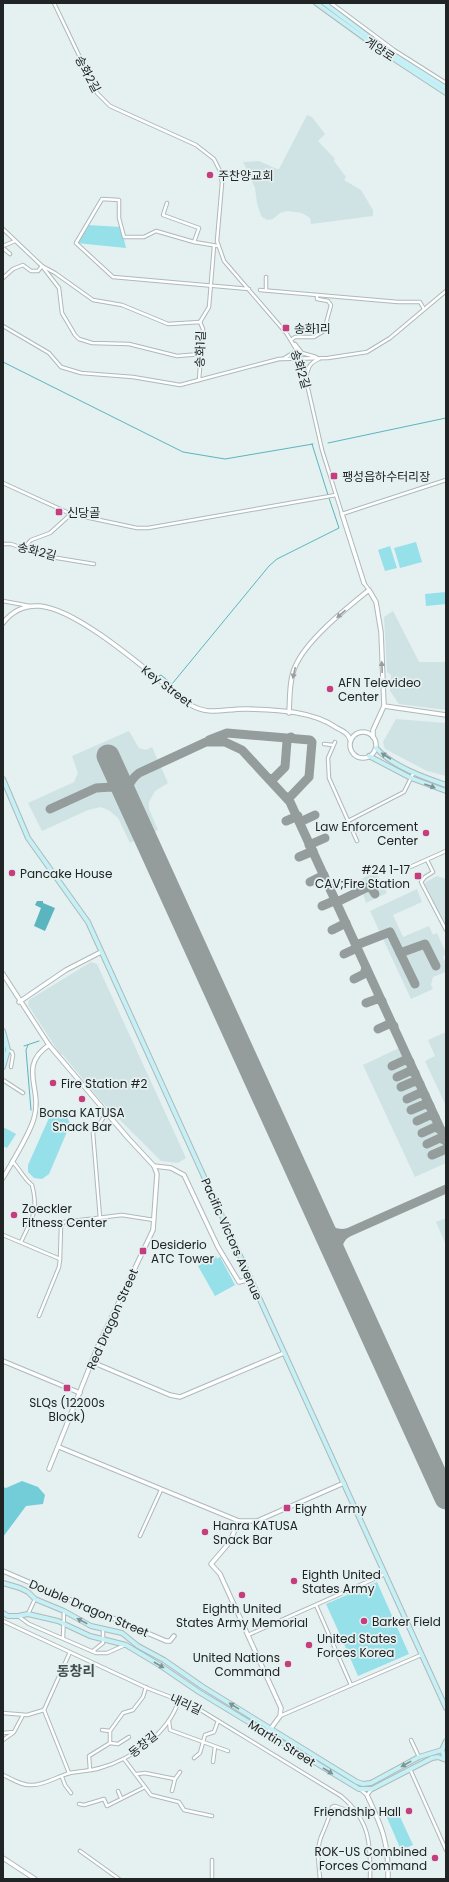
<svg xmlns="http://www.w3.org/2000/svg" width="449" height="1882" viewBox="0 0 449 1882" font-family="Poppins,'Noto Sans KR',sans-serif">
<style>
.built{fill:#cfe3e5}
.green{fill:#95e0e9}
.forest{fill:#73cdd8}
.water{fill:#5ab5bf}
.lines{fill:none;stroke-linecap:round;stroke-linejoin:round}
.stream{stroke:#5ab5bf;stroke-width:1}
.taxiway{stroke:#949c9c;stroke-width:9}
.runway{stroke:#949c9c;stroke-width:23}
.minor-casing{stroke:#aeb9ba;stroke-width:4.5}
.tertiary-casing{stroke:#aeb9ba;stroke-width:5.5}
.secondary-casing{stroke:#aeb9ba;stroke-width:6}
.minor{stroke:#fff;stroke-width:2.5}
.tertiary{stroke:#fff;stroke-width:3.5}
.secondary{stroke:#c5f0f5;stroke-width:4}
.oneway{fill:#9b9c9c}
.oneway2{fill:#7b9497}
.poi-dot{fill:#c43d7c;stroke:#e5f0f1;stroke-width:1.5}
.labels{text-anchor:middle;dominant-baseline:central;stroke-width:3.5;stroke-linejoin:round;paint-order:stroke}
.street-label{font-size:12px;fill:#202424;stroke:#e5f0f1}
.poi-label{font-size:12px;fill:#202424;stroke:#e5f0f1;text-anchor:start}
.quarter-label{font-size:14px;font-weight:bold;fill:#454e4f;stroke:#e5f0f1}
</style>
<rect width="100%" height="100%" fill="#e5f0f1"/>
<!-- built -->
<g class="built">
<polygon points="307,115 312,117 325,134 318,141 335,159 334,161 346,177 344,180 361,190 373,210 373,216 311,224 310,218 302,213 287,211 280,213 273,219 267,220 261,216 257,203 255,188 243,162 259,161 277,169 279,169"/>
<polygon points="393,611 419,662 446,662 446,710 399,704 390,691 391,675 387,672 384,617"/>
<polygon points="396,719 446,723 446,776 427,771 385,749 383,742"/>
<polygon points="129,731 139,748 146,750 152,747 168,783 155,791 149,802 149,809 158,830 130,843 118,818 110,811 101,807 88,810 42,831 28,803 74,782 78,773 72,756"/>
<polygon points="376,872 387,893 366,903 363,894 356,894 353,888 360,884 361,879"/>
<polygon points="437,876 446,879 446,926 424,883"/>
<polygon points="417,889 422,902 393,915 403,937 429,926 433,935 437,933 446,953 443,957 446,964 446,972 433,977 431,985 433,989 411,999 370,911"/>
<polygon points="91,962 97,964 186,1158 178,1163 161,1161 101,1101 63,1055 60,1054 28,1005 29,1000"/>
<polygon points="446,1032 446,1106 425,1061 435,1056 428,1040"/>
<polygon points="399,1048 446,1150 446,1163 415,1177 363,1065"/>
<polygon points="446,1218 446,1245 436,1222"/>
</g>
<!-- green -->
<g class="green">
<polygon points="87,225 121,227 126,248 76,243"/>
<polygon points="416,542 422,562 400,568 394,548"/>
<polygon points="390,546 397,568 385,571 378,550"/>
<polygon points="446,592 446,604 426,606 425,594"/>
<polygon points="56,1113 67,1117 70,1123 69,1127 49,1174 42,1179 34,1178 28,1172 28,1165 49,1118"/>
<polygon points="5,1128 16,1134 7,1148 3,1146 3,1129"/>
<polygon points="216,1256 217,1259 220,1257 235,1285 215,1296 198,1266"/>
<polygon points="377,1582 409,1654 358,1676 344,1644 345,1639 341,1637 326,1604"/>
<polygon points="396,1808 413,1845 401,1850 385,1813"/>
</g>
<!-- forest -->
<polygon class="forest" points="22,1481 38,1487 45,1495 43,1504 26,1506 3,1537 3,1487 6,1488"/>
<!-- water -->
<polygon class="water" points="37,901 43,901 43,903 55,908 45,931 34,926 41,908 35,905"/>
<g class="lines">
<!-- stream -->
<g class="stream">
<polyline points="3,362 183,452 225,459 313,444"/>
<polyline points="328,443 446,418"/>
<polyline points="312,444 328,495"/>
<polyline points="159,676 161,675 172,684 269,566 277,559 339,528 329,498"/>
<polyline points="28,1045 26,1050 31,1110"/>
<polyline points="24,1046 39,1041"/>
</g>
<!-- taxiway -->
<g class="taxiway">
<polyline points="209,740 227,733 310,740 312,742 309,777 290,797 286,797"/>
<polyline points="269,779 274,778 285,767 287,741 291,737"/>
<path d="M130 807C126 792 127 782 139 773L206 742H225L242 750 290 802 446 1141"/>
<polyline points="50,809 96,788 112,787 117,789 127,802"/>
<polyline points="286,821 298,816"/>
<polyline points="300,822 315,815"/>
<polyline points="309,845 325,838"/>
<polyline points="299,857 313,851"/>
<polyline points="310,882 324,875"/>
<polyline points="337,902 368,887 372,889 375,894"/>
<polyline points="322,906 336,900"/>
<polyline points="332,930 346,923"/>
<polyline points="355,943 359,944 390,932 415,984"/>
<polyline points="400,953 425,944 436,966"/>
<polyline points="344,954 357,948"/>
<polyline points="354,979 364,974 366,968"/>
<polyline points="366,1003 377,999 382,1001"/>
<polyline points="378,1029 389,1024 394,1026"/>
<polyline points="392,1066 405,1060 410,1062"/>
<polyline points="397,1077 410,1071 415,1073"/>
<polyline points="401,1087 415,1081 420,1084"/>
<polyline points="407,1099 420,1093 425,1095"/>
<polyline points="411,1110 425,1104 430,1106"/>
<polyline points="417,1121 430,1115 435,1117"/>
<polyline points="422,1133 435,1127 441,1130"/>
<polyline points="427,1144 440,1138 446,1141"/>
<polyline points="432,1155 446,1149"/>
<path d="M321 1221C327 1231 335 1235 347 1233 336 1240 337 1251 339 1263"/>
<polyline points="347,1233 446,1189"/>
</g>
<!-- runway -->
<polyline class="runway" points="108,756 446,1498"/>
<defs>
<g id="minor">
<polyline points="54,3 97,93 110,106 196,145 214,159 220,171 222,183 217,241 224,261 287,334 296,349 304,371 322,450 342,514 446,480"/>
<polyline points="331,3 394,50 446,83"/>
<polyline points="167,203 163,215 199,228 194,242"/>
<polyline points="3,229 42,266 55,273 93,300 122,305 168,324 200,322 203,329 199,380 279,359 328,358 367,352 390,338 446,291"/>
<polyline points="3,246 15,241"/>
<polyline points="218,246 194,242 156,231 144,237 124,237 119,218 119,200 102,199 76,243 113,277 249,289"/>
<polyline points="3,248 10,254"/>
<polyline points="3,278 13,269 23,265 31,271 38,271 42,266 59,288 62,313 75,335 79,339 92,343 129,344 177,356 201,354"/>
<polyline points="260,290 398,302 420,302 424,309"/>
<polyline points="266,290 266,277"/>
<polyline points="200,322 209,307 214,246"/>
<polyline points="3,326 49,353 61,367 81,373 133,377 180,385 199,380"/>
<polyline points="291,340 295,337 314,337 324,331 331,305 328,301 317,299 317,295"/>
<polyline points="295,344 302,353 316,357"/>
<polyline points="283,359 296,351"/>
<path d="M306 378C308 368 309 363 319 359"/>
<polyline points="3,483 71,514 137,528 148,528 336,495"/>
<polyline points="3,544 11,544 45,556 94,564"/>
<polyline points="24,548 31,540 50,533 71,514"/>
<polyline points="364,583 369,590"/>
<polyline points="3,601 30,606"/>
<polyline points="335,742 328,758 329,778 357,841"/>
<polyline points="324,744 333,745"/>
<polyline points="348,821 404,792 414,772"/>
<polyline points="427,860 433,872 425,877 421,882 446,930"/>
<polyline points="408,868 446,851"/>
<polyline points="8,1050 12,1052 13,1055 11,1067"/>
<polyline points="3,1080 23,1093"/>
<path d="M12 1161C20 1169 23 1178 32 1185 39 1212 32 1218 21 1242"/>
<polyline points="100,1218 93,1133 106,1114"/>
<polyline points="3,1235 60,1259 61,1226 64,1222 122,1215 154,1220"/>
<polyline points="39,1316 59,1267 60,1259"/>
<polyline points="140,1536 161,1490"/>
<polyline points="316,1605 351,1685"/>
<polyline points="28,1614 35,1599"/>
<polyline points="18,1616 29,1624 96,1653 107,1653 125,1645"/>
<path d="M3 1621 147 1688 194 1706 341 1796C370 1820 371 1844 370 1879"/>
<polyline points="248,1635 385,1574"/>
<polyline points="63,1638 64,1611"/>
<polyline points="93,1651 103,1643 103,1629"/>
<polyline points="3,1713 27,1715 44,1710"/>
<polyline points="280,1716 421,1655"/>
<polyline points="169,1721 170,1730 228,1751"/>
<polyline points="102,1730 110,1731"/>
<polyline points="3,1733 14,1732 23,1715"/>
<polyline points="3,1740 13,1733"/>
<polyline points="411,1740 419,1757"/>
<polyline points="110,1743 118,1744 129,1737"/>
<polyline points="194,1758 200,1753 205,1735 214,1732 218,1721"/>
<polyline points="124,1759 151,1795 179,1802 184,1810 212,1816"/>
<polyline points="213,1762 215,1747"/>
<polyline points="410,1769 446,1850"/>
<polyline points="90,1770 89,1756 110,1743 110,1731 123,1713 133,1710 143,1697 146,1687"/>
<polyline points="69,1773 44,1710 70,1652"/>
<polyline points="137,1774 145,1773 175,1779 172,1791"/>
<path d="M3 1775C12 1779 22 1786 32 1785 45 1785 58 1776 70 1773 80 1771 90 1771 100 1768 132 1759 168 1734 179 1700"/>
<polyline points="62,1777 65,1785 71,1793"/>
<polyline points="175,1779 180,1772"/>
<polyline points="361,1790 367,1795 372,1789"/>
<polyline points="118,1791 121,1798"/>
<polyline points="79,1804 84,1805 104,1799 107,1806 145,1787"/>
<polyline points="80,1851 119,1879"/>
<polyline points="212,1879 212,1860"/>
<path d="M320 1879C319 1866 316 1850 321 1837 325 1828 329 1818 332 1807L335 1806 349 1811 355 1810"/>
</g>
<g id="tertiary">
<polyline points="342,514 364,583"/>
<path d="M3 623C12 611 25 605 40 606 81 610 154 677 189 704 210 717 225 708 248 709 278 710 313 711 337 728 343 731 349 734 350 740"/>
<polyline points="384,706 446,715"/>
<path d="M289 713C290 698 289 680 295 667 306 640 347 608 369 590L376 602 381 632 384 706 373 730V737"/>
<circle cx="363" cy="745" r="13"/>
<polyline points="3,974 49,1045 128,1138 154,1166 171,1168 184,1175 218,1247 239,1282 250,1279"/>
<polyline points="19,1002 66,970 101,952"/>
<path d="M3 1178C12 1162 30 1134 34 1118 43 1088 17 1067 49 1045"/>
<polyline points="3,1361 80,1393"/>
<polyline points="92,1362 170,1395 180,1397 284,1353"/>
<polyline points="59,1447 239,1521 257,1521 344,1483"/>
<polyline points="49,1469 98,1346 153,1230 157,1174 154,1166"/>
<polyline points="239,1521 229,1543 211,1564 220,1574 281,1708 280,1716 269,1731"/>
<polyline points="3,1571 166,1641 170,1641 174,1636"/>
<path d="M367 1795C382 1827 389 1843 388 1879"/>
<polyline points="3,1858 35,1879"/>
</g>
<g id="secondary">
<polyline points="316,3 385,53 446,93"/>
<polyline points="324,3 389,52 446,88"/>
<path d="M376 748C392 766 423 777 446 785"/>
<polyline points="369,756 411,778 446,791"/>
<polyline points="3,779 28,838 88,922 446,1708"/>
<polyline points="3,1031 8,1050 3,1067"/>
<polyline points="3,1040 3,1058"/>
<polyline points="3,1583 20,1588 28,1592 35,1599 64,1611 91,1626 122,1633 138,1646 164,1660 203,1687 357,1782 363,1784 371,1783 419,1757 442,1750"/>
<polyline points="3,1613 8,1616 18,1616 28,1614 58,1621 90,1636 126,1645 161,1666 199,1692 359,1789 372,1789 432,1758 438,1757 446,1760"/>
<polyline points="445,1759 442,1750 446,1741"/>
</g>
</defs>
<!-- minor casing -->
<use href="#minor" class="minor-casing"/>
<!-- tertiary casing -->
<use href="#tertiary" class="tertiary-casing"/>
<!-- secondary casing -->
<use href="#secondary" class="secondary-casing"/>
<!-- minor -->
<use href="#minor" class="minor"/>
<!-- tertiary -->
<use href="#tertiary" class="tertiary"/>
<!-- secondary -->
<use href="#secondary" class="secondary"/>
</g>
<!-- one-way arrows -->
<defs><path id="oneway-solid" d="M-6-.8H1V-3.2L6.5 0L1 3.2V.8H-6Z"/></defs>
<g class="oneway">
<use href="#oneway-solid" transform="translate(341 614) rotate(139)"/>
<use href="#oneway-solid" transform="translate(382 667) rotate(-92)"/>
<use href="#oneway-solid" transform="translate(294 673) rotate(103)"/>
</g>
<g class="oneway2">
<use href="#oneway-solid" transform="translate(386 756) rotate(-147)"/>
<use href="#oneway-solid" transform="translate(430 786) rotate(20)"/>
<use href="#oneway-solid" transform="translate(82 1621) rotate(-152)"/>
<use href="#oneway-solid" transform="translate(159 1665) rotate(30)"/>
<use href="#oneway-solid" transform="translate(234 1706) rotate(-148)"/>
<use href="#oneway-solid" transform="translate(406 1764) rotate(151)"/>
<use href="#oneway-solid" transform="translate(328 1771) rotate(32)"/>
</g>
<!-- markers -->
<g class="poi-dot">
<circle cx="210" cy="175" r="4"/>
<rect x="282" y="324" width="8" height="8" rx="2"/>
<rect x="330" y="472" width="8" height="8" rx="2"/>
<rect x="55" y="508" width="8" height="8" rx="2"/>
<circle cx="330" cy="689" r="4"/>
<circle cx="426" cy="833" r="4"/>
<circle cx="12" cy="873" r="4"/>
<rect x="414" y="872" width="8" height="8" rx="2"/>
<circle cx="53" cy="1083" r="4"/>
<circle cx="82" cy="1099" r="4"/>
<circle cx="14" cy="1215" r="4"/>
<rect x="139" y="1247" width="8" height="8" rx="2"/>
<rect x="63" y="1384" width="8" height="8" rx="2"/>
<rect x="283" y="1504" width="8" height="8" rx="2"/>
<circle cx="205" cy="1532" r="4"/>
<circle cx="294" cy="1581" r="4"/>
<circle cx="242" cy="1595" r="4"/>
<circle cx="364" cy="1621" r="4"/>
<circle cx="309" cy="1645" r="4"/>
<circle cx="288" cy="1664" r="4"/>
<circle cx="409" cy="1811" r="4"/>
<circle cx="435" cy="1858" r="4"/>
</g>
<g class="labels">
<!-- street labels -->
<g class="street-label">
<text transform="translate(380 49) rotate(34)">계양로</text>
<text transform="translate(88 74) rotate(62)">송화2길</text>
<text transform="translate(200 349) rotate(-88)">송화1길</text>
<text transform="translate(301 369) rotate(73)">송화2길</text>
<text transform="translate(37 551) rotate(14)">송화2길</text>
<text transform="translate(167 686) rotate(37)">Key Street</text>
<text transform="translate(232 1239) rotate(66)">Pacific Victors Avenue</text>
<text transform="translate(112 1319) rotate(-66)">Red Dragon Street</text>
<text transform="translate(89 1608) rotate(23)">Double Dragon Street</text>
<text transform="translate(186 1704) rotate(24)">내리길</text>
<text transform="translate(282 1743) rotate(32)">Martin Street</text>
<text transform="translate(143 1744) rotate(-39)">동창길</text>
</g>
<!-- poi labels -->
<g class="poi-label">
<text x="218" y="175">주찬양교회</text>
<text x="294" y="328">송화1리</text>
<text x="342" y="476">팽성읍하수터리장</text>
<text x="67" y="512">신당골</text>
<text x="338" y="682">AFN Televideo<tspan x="338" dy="14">Center</tspan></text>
<text x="418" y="826" text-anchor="end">Law Enforcement<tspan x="418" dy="14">Center</tspan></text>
<text x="410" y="869" text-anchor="end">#24 1-17<tspan x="410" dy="14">CAV;Fire Station</tspan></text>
<text x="20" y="873">Pancake House</text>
<text x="61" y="1083">Fire Station #2</text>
<text x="82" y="1112" text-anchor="middle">Bonsa KATUSA<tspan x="82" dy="14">Snack Bar</tspan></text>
<text x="22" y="1208">Zoeckler<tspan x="22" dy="14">Fitness Center</tspan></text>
<text x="151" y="1244">Desiderio<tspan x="151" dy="14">ATC Tower</tspan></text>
<text x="67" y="1402" text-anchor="middle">SLQs (12200s<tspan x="67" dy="14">Block)</tspan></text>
<text x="295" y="1508">Eighth Army</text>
<text x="213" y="1525">Hanra KATUSA<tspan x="213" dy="14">Snack Bar</tspan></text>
<text x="302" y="1574">Eighth United<tspan x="302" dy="14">States Army</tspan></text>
<text x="242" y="1608" text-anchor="middle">Eighth United<tspan x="242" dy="14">States Army Memorial</tspan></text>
<text x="372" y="1621">Barker Field</text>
<text x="317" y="1638">United States<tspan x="317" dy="14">Forces Korea</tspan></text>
<text x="280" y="1657" text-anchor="end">United Nations<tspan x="280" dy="14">Command</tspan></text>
<text x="401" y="1811" text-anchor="end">Friendship Hall</text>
<text x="427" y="1851" text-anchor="end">ROK-US Combined<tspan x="427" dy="14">Forces Command</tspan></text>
</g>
<!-- quarter labels -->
<g class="quarter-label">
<text x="76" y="1671">동창리</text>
</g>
</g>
<!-- border -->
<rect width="449" height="1882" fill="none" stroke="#202424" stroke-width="8"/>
</svg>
